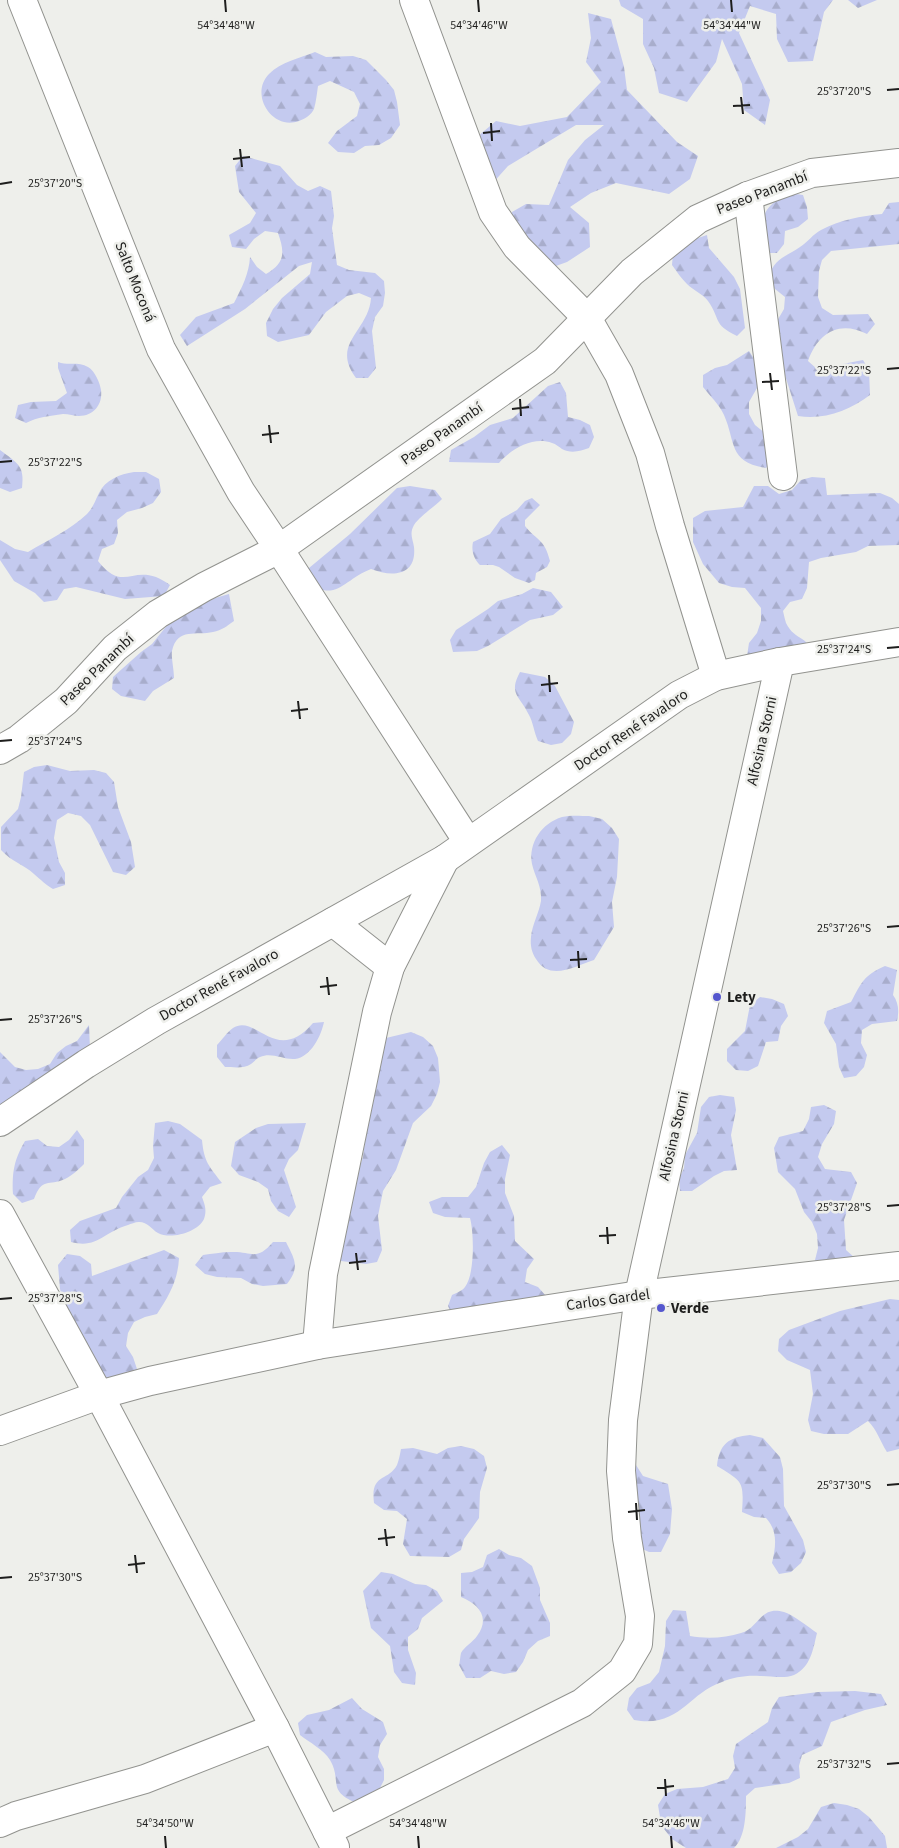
<svg xmlns="http://www.w3.org/2000/svg" width="899" height="1848" viewBox="0 0 899 1848" font-family="'Source Sans 3',sans-serif">
<style>
.forest{fill:url(#forest-firs)}
.lines{fill:none;stroke-linecap:round;stroke-linejoin:round}
.minor-casing{stroke:#92938f;stroke-width:30}
.minor{stroke:#fff;stroke-width:28}
.ticks{fill:none;stroke:#1e1e1d;stroke-width:2}
.poi-dot{fill:#5557ce;stroke:#eeefeb;stroke-width:2}
.labels{text-anchor:middle;dominant-baseline:central;stroke-width:5;stroke-linejoin:round;paint-order:stroke}
.street-label{font-size:15px;fill:#1e1e1d;stroke:#eeefeb}
.poi-label{font-size:15px;font-weight:bold;fill:#1e1e1d;stroke:#eeefeb;text-anchor:start}
.ticks-label{font-size:12px;text-anchor:middle;fill:#1e1e1d;stroke:#eeefeb;stroke-width:5;stroke-linejoin:round;paint-order:stroke}
</style>
<defs>
<pattern id="forest-firs" width="22" height="20" patternUnits="userSpaceOnUse" patternTransform="scale(1.25)"><rect width="22" height="20" fill="#c4caef"/><path d="M5 1l3.5 6h-7zM16 11l3.5 6h-7z" fill="#a8adcc"/></pattern>
</defs>
<rect width="100%" height="100%" fill="#eeefeb"/>
<!-- forest -->
<g class="forest">
<polygon points="619,0 833,0 824,12 813,61 788,62 777,39 776,14 750,6 739,33 770,100 765,125 744,110 742,84 722,39 716,62 687,102 659,93 654,68 643,44 643,19 621,6"/>
<polygon points="848,0 877,0 858,8"/>
<polygon points="588,13 611,19 624,67 627,90 677,142 698,156 690,179 669,194 616,183 591,193 570,207 589,223 590,247 567,262 542,271 508,236 512,212 526,204 549,205 568,160 585,140 604,125 576,125 508,166 491,185 477,137 496,121 520,126 567,117 601,82 586,62 591,38"/>
<path d="M315 52 326 57 353 56 366 60 386 80 394 90 397 102 400 125 391 138 379 145 365 146 354 153 338 152 328 143 337 131 357 116 360 104 354 92 330 81 318 86C317 93 316 102 314 109 312 114 305 119 299 121 272 131 249 94 269 74 281 62 300 58 315 52Z"/>
<path d="M243 156 280 166 297 185 308 191 320 186 331 191 334 216 332 228 337 265 349 270 375 273 384 281 385 293 383 306 375 317 372 331 376 368 368 378H356C330 343 369 331 371 298L359 293 347 296 326 312 309 335 278 342 267 336 266 323 273 309 282 298 310 274 312 262 299 266 245 309 187 346 180 335 196 317 234 303C242 287 249 274 250 257L257 267 266 274C285 263 285 253 278 233L265 231 254 239 246 249 232 247 229 235 250 223 256 213 239 192 235 166Z"/>
<path d="M789 193 803 195 807 207 808 219 798 227 785 231 784 244 777 253H764C762 220 757 210 789 193Z"/>
<path d="M899 202V244L831 251 822 260 819 271 818 297 822 308 833 315 868 314 875 324 867 334C839 320 818 333 808 361L817 369 863 360 869 370 870 395C849 411 824 420 798 416L775 344 777 321 784 309 785 297 775 289 768 279C774 258 784 258 800 247 808 242 813 234 821 230 840 220 861 216 882 214L889 203Z"/>
<path d="M707 235 709 248 734 277 740 289 745 328 737 336C712 324 721 319 708 301 703 294 693 290 687 284 681 278 677 272 672 265L673 253 695 239Z"/>
<path d="M749 351 760 368 761 381 749 402V414L755 425 765 433 773 458 766 468C728 462 736 442 724 415 719 404 710 396 703 387V375L715 368 727 365Z"/>
<path d="M58 362C68 366 78 361 88 367 95 371 100 383 101 390 103 405 93 416 79 416 74 416 69 414 63 414 49 416 38 417 26 423L15 418 18 405 31 402 56 401 67 393 58 368Z"/>
<path d="M560 382 566 393 568 417 580 420 590 425 594 437 589 448C581 451 571 454 562 449 559 447 556 444 552 443 533 436 511 449 499 463L449 462 451 450 474 437 490 425 513 418 548 386Z"/>
<path d="M0 450C17 463 25 465 22 488L10 492 0 488Z"/>
<path d="M134 472H146L159 479 161 492 153 503 142 508 127 512 117 520 118 533 114 544 102 549 98 561C122 591 130 568 156 577 161 579 166 582 170 585L164 596 125 599 76 587 64 589 57 600 44 602 35 593 14 581 0 560V540L15 549 28 552C48 540 70 530 87 514 93 508 95 501 99 493 105 480 120 474 134 472Z"/>
<path d="M812 477 825 478 827 495 880 493 892 498 899 504V545L868 546 856 552 821 558 809 562 807 588 802 599 790 602 783 611C784 615 785 620 786 623 796 644 814 633 811 665L801 673 790 674 747 656 749 643 757 633 761 621V608L745 588 732 587 719 583 703 564 693 542V518L705 511 743 507 754 486H768L779 494 792 490 801 480Z"/>
<path d="M410 486 435 490 442 499C434 507 420 516 414 525 409 534 413 539 414 547 417 577 391 577 371 569 344 579 335 605 306 580L309 568 350 534 397 488Z"/>
<path d="M532 498 540 505 525 520V526C538 542 544 538 550 561L547 567 536 573 535 580 529 583 515 578 499 567 493 565H480C474 559 471 551 473 542L490 534 501 519 517 510 525 501Z"/>
<polygon points="533,588 551,592 563,607 553,615 530,620 488,646 477,651 453,652 450,640 456,630 488,609 498,601 522,594"/>
<path d="M229 594 234 621C227 626 222 630 213 632 197 636 177 627 172 651 171 656 174 670 174 678L153 691 145 701 121 696 112 689 113 677 141 652 152 644 169 623 201 602Z"/>
<path d="M520 672 545 677 555 686 574 722 571 734 562 743 551 745 538 741C534 732 533 722 529 715 520 696 508 694 520 672Z"/>
<path d="M47 765 70 771 94 770 106 773 114 782 118 807 131 842 135 867 126 875 113 872 90 825 81 816 68 813 57 820 54 838 59 862 65 873V885L53 889C45 884 41 880 34 874 23 864 12 862 1 850V827L18 809 21 797 24 772 34 767Z"/>
<path d="M589 816 602 819 612 828 619 839 617 877 612 902 614 927 594 960C575 966 550 982 536 959 532 953 530 946 531 937 532 925 539 913 541 901 542 886 535 877 532 864 528 843 542 823 562 817 570 815 581 816 589 816Z"/>
<path d="M885 966 897 970 893 995C899 1003 899 1012 897 1021L872 1024 862 1030 861 1043 867 1055 864 1067 856 1076 844 1078 839 1067 836 1044 824 1023 827 1011 851 1002C862 982 863 976 885 966Z"/>
<polygon points="760,997 772,999 784,1004 788,1016 781,1026 778,1041 766,1042 758,1066 748,1071 736,1070 727,1061 727,1049 745,1031 750,1005"/>
<path d="M324 1022C321 1036 311 1057 295 1059 283 1060 272 1052 260 1057 257 1058 254 1062 251 1064 244 1069 233 1067 225 1067L217 1057V1045C222 1040 227 1032 233 1028 256 1013 276 1066 313 1023Z"/>
<polygon points="89,1025 90,1049 0,1121 0,1052 15,1067 26,1070 38,1069 50,1064 57,1053 66,1046 77,1041"/>
<polygon points="411,1032 423,1037 433,1046 438,1058 440,1082 437,1094 431,1106 413,1123 396,1170 383,1191 378,1216 382,1250 377,1262 366,1264 341,1261 335,1250 342,1201 359,1169 363,1157 376,1045 386,1038"/>
<polygon points="720,1095 734,1097 736,1110 731,1135 737,1170 724,1171 714,1176 692,1191 680,1191 679,1179 684,1168 685,1155 697,1133 701,1107 709,1097"/>
<polygon points="824,1105 836,1111 834,1124 822,1144 818,1157 825,1169 851,1172 857,1183 844,1220 846,1250 855,1258 821,1270 815,1260 818,1248 817,1234 812,1222 804,1212 795,1189 778,1172 774,1148 779,1137 803,1131 809,1119 811,1107"/>
<path d="M168 1121 180 1124 202 1140C204 1162 209 1166 222 1183L210 1187 202 1197C205 1205 207 1211 204 1219 198 1232 171 1240 158 1233 151 1229 148 1222 139 1222 135 1222 131 1224 128 1225 103 1232 98 1249 71 1242L70 1230 80 1221 116 1208 122 1197 138 1177 148 1170 154 1158 153 1146 155 1123Z"/>
<polygon points="306,1123 298,1150 289,1159 284,1170 296,1207 289,1217 278,1211 271,1201 268,1189 258,1182 239,1175 231,1166 235,1142 256,1128 268,1124"/>
<path d="M77 1130 84 1140V1164C78 1170 73 1175 65 1179 48 1187 43 1176 34 1199L22 1203 13 1194C12 1172 14 1160 25 1141L38 1139 47 1146 59 1147 69 1140Z"/>
<path d="M502 1145 510 1155 505 1179V1193L514 1216 515 1241 534 1259 527 1269 525 1282 538 1287 546 1296 453 1317 448 1306 452 1295C456 1293 462 1291 465 1287 475 1274 474 1233 470 1218L445 1217 433 1213 429 1202 442 1197H468L476 1187 484 1163 490 1152Z"/>
<path d="M273 1242H286C295 1260 300 1267 287 1284L263 1286 252 1284 241 1278 217 1277 205 1274 195 1265 203 1255C212 1254 221 1252 231 1252 252 1251 256 1262 273 1242Z"/>
<path d="M164 1250 179 1258C178 1280 169 1296 157 1314L145 1317 134 1322 128 1333 126 1346 133 1357 137 1369 129 1377 105 1378 63 1300 60 1289 58 1265 67 1254 80 1256 91 1264 92 1276Z"/>
<path d="M890 1299 899 1300V1449L887 1452C880 1441 877 1430 868 1421L848 1434H824L811 1431 808 1420 813 1394 810 1370 787 1360 778 1351 779 1339 789 1330 840 1311Z"/>
<path d="M750 1435 763 1438 780 1457 783 1469 784 1506 803 1540 806 1552 801 1563 791 1572 779 1574 772 1563C776 1546 778 1531 766 1518L754 1517 742 1512C744 1481 743 1482 717 1466 719 1444 729 1437 750 1435Z"/>
<path d="M461 1446 474 1449 484 1456 487 1468 480 1492 479 1518 464 1539 461 1550 449 1557 410 1556 403 1544 407 1519 397 1511 384 1510 374 1503C370 1473 388 1482 397 1465 399 1460 400 1454 401 1449L413 1448 437 1454 448 1448Z"/>
<polygon points="636,1465 643,1476 668,1484 672,1509 670,1534 661,1552 649,1552 627,1542 624,1470"/>
<path d="M499 1549 509 1555 521 1558 532 1566 540 1588V1600L550 1623V1636L538 1641 528 1650 523 1662 516 1672 504 1674 491 1671 480 1678H466L459 1665C460 1662 460 1657 461 1653 464 1647 473 1642 477 1636 491 1617 478 1604 461 1597V1573L472 1572 483 1567 487 1555Z"/>
<polygon points="381,1572 393,1574 415,1584 426,1585 437,1591 443,1601 422,1618 418,1629 408,1637 408,1650 416,1673 415,1685 402,1683 394,1672 390,1646 371,1628 363,1591"/>
<path d="M673 1610 686 1611 690 1636C706 1639 726 1638 741 1633 759 1628 760 1605 784 1612 794 1615 808 1627 817 1633 813 1649 811 1667 794 1675 784 1679 770 1676 760 1676 748 1675 733 1677 722 1682 687 1694 680 1728 634 1720L627 1710 629 1698 637 1688 650 1683 659 1672 665 1646 666 1621Z"/>
<path d="M855 1691 881 1694 887 1705 865 1710 831 1722 822 1746 802 1755 799 1766 800 1778 789 1783 755 1788 746 1796C746 1811 746 1837 734 1848H686L672 1839 664 1829 660 1817 658 1805 665 1794 677 1789 703 1787 728 1779 735 1768 733 1756 736 1744 768 1722 772 1708 779 1697 818 1692Z"/>
<path d="M352 1698 362 1709 383 1722 387 1734 380 1745 378 1757 384 1769V1780L378 1792 354 1802C327 1790 342 1780 330 1760 324 1750 309 1742 300 1735L298 1723 307 1715 329 1710Z"/>
<polygon points="834,1803 847,1805 859,1809 869,1817 885,1836 887,1848 776,1848 798,1837 808,1829 821,1807"/>
</g>
<g class="lines">
<defs>
<g id="minor">
<polyline points="22,0 161,349 241,492 279,549 468,842"/>
<polyline points="414,0 493,212 517,247 587,318 619,374 650,453 670,526 716,676"/>
<polyline points="748,196 783,476"/>
<polyline points="0,750 19,739 66,701 115,648 158,614 204,587 279,549 545,361 632,272 698,219 748,196 812,173 899,163"/>
<polyline points="333,922 390,967"/>
<polyline points="0,1122 86,1064 156,1021 445,859 679,695 716,676 780,662 899,642"/>
<polyline points="0,1214 99,1395 275,1728 335,1847"/>
<polyline points="317,1345 323,1274 377,1012 390,967 445,859"/>
<polyline points="0,1431 99,1395 150,1381 317,1345 639,1295 899,1266"/>
<polyline points="0,1823 16,1816 145,1779 275,1728"/>
<polyline points="327,1831 582,1703 622,1671 638,1644 640,1616 627,1538 621,1471 623,1420 639,1295 780,662"/>
</g>
</defs>
<!-- minor casing -->
<use href="#minor" class="minor-casing"/>
<!-- minor -->
<use href="#minor" class="minor"/>
</g>
<!-- ticks -->
<path class="ticks" d="M225 0 226 12M478 0 479 12M731 0 732 12M887 90 899 89M741 97 743 114M733 106 750 105M491 123 492 141M483 133 500 131M240 149 242 167M233 159 250 157M0 184 12 182M887 369 899 368M770 373 772 390M762 382 779 381M520 399 521 416M512 409 529 407M269 425 271 443M262 435 279 433M0 462 12 461M887 648 899 647M549 675 550 692M541 685 558 683M298 701 300 719M291 711 308 709M0 741 12 740M887 927 899 926M578 951 579 968M570 960 587 959M327 977 329 995M320 987 337 985M0 1020 12 1019M887 1206 899 1205M607 1227 608 1244M599 1236 616 1235M356 1253 358 1270M349 1263 366 1261M0 1299 12 1298M887 1485 899 1484M636 1503 637 1520M628 1512 645 1510M385 1529 387 1546M378 1539 395 1537M135 1555 137 1573M128 1565 145 1563M0 1578 12 1577M887 1764 899 1763M665 1779 666 1796M657 1788 674 1786M165 1836 166 1848M418 1836 419 1848M671 1836 672 1848"/>
<!-- markers -->
<g class="poi-dot">
<circle cx="717" cy="997" r="5"/>
<circle cx="661" cy="1308" r="5"/>
</g>
<g class="labels">
<!-- street labels -->
<g class="street-label">
<text transform="translate(762 193) rotate(-21)">Paseo Panambí</text>
<text transform="translate(135 282) rotate(68)">Salto Moconá</text>
<text transform="translate(442 434) rotate(-35)">Paseo Panambí</text>
<text transform="translate(97 670) rotate(-44)">Paseo Panambí</text>
<text transform="translate(631 730) rotate(-34)">Doctor René Favaloro</text>
<text transform="translate(762 741) rotate(-77)">Alfosina Storni</text>
<text transform="translate(219 985) rotate(-29)">Doctor René Favaloro</text>
<text transform="translate(674 1136) rotate(-77)">Alfosina Storni</text>
<text transform="translate(608 1300) rotate(-8)">Carlos Gardel</text>
</g>
<!-- poi labels -->
<g class="poi-label">
<text x="727" y="997">Lety</text>
<text x="671" y="1308">Verde</text>
</g>
</g>
<g class="ticks-label">
<text x="226" y="29">54°34'48"W</text>
<text x="479" y="29">54°34'46"W</text>
<text x="732" y="29">54°34'44"W</text>
<text x="844" y="95">25°37'20"S</text>
<text x="55" y="187">25°37'20"S</text>
<text x="844" y="374">25°37'22"S</text>
<text x="55" y="466">25°37'22"S</text>
<text x="844" y="653">25°37'24"S</text>
<text x="55" y="745">25°37'24"S</text>
<text x="844" y="932">25°37'26"S</text>
<text x="55" y="1023">25°37'26"S</text>
<text x="844" y="1211">25°37'28"S</text>
<text x="55" y="1302">25°37'28"S</text>
<text x="844" y="1489">25°37'30"S</text>
<text x="55" y="1581">25°37'30"S</text>
<text x="844" y="1768">25°37'32"S</text>
<text x="165" y="1827">54°34'50"W</text>
<text x="418" y="1827">54°34'48"W</text>
<text x="671" y="1827">54°34'46"W</text>
</g>
</svg>
